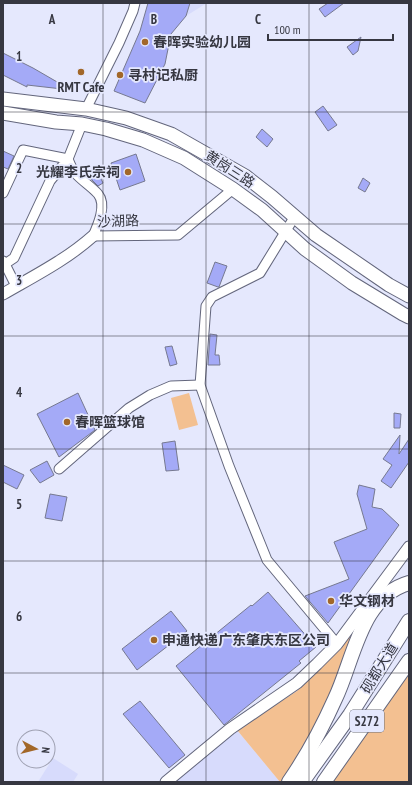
<svg xmlns="http://www.w3.org/2000/svg" width="412" height="785" viewBox="0 0 412 785" font-family="'PT Sans Narrow','Noto Sans SC',sans-serif">
<style>
.built{fill:#d7dbfc}
.green{fill:#f3c091}
.building{fill:#a4aaf7;stroke:#767990}
.lines{fill:none;stroke-linecap:round;stroke-linejoin:round}
.minor-casing{stroke:#63667c;stroke-width:11}
.tertiary-casing{stroke:#63667c;stroke-width:13}
.secondary-casing{stroke:#63667c;stroke-width:15}
.primary-casing{stroke:#63667c;stroke-width:16}
.minor{stroke:#fff;stroke-width:9}
.tertiary{stroke:#fff;stroke-width:11}
.secondary{stroke:#fff;stroke-width:13}
.primary{stroke:#fff;stroke-width:14}
.grid{fill:none;stroke:#363741;stroke-width:1;stroke-opacity:0.55}
.poi-dot{fill:#a26729;stroke:#e5e8fd;stroke-width:1.5}
.labels{text-anchor:middle;dominant-baseline:central;stroke-width:3.5;stroke-linejoin:round;paint-order:stroke}
.shield{fill:#e5e8fd;stroke:#6a6c79;stroke-width:1}
.shield-label{font-size:13px;font-weight:bold;fill:#363741}
.poi-label{font-size:14px;font-weight:bold;fill:#363741;stroke:#e5e8fd;text-anchor:start}
.street-label{font-size:14px;fill:#363741;stroke:#e5e8fd}
.grid-label{font-size:13px;text-anchor:middle;font-weight:bold;fill:#363741;stroke:#e5e8fd;stroke-width:3.5;stroke-linejoin:round;paint-order:stroke}
</style>
<rect width="100%" height="100%" fill="#e5e8fd"/>
<!-- built -->
<g class="built">
<polygon points="190,3 207,3 186,16"/>
<polygon points="237,730 280,782 175,782"/>
<polygon points="53,758 78,774 73,782 38,782"/>
</g>
<!-- green -->
<g class="green">
<polygon points="189,393 198,425 179,430 171,398"/>
<polygon points="365,612 328,704 283,782 280,782 237,730 297,691 315,673 332,654"/>
<polygon points="409,665 409,782 329,782"/>
</g>
<!-- building -->
<g class="building">
<polygon points="148,3 190,3 186,16 171,34 165,64 145,103 114,91 140,31"/>
<polygon points="328,3 344,3 325,17 319,9"/>
<polygon points="361,37 358,51 353,55 347,47"/>
<polygon points="3,53 33,68 71,90 27,85 27,87 3,75"/>
<polygon points="323,106 337,125 328,131 315,112"/>
<polygon points="262,129 273,139 267,147 256,137"/>
<polygon points="3,151 14,156 8,169 3,167"/>
<polygon points="136,154 145,181 120,190 111,163"/>
<polygon points="97,171 103,183 98,186 92,180 89,175"/>
<polygon points="363,178 370,183 365,192 358,188"/>
<polygon points="215,262 227,266 219,287 218,287 207,283"/>
<polygon points="210,334 217,335 215,355 219,355 220,365 208,365"/>
<polygon points="172,346 177,364 170,366 165,347"/>
<polygon points="78,393 95,430 59,457 37,414"/>
<polygon points="394,413 401,414 400,428 394,428"/>
<polygon points="400,435 399,454 409,439 409,462 391,488 381,481 392,465 383,459"/>
<polygon points="175,441 179,470 166,471 162,443"/>
<polygon points="47,461 54,475 40,483 30,470"/>
<polygon points="3,465 24,475 17,489 3,482"/>
<polygon points="359,485 375,489 372,507 382,509 399,525 328,623 305,596 349,579 334,542 367,529 357,494"/>
<polygon points="50,494 67,497 62,521 45,518"/>
<polygon points="268,592 316,647 299,661 301,663 224,725 176,666 251,605 252,606"/>
<polygon points="171,611 187,631 137,670 122,649"/>
<polygon points="140,701 185,755 169,768 123,714"/>
</g>
<g class="lines">
<defs>
<g id="minor">
<polyline points="86,109 119,43 133,11 135,3"/>
<path d="M82 124 68 159C70 164 72 169 75 173 82 181 91 186 98 194 107 205 98 225 93 236L178 235 233 189"/>
<polyline points="3,193 23,150 68,159 50,181 14,258 5,264"/>
<polyline points="295,216 260,273 212,297 206,306 200,385 229,466 267,560 337,644"/>
<polyline points="3,261 5,264 16,286"/>
<polyline points="59,469 129,408 150,395 171,386 200,385"/>
</g>
<g id="tertiary">
<path d="M3 294C34 276 66 260 93 236"/>
<polyline points="166,782 230,729 297,683 317,664 337,644 409,547"/>
</g>
<g id="secondary">
<polyline points="3,99 86,109 126,118 171,134 245,176 272,197 316,235 389,285 409,296"/>
<polyline points="3,113 56,122 82,124 106,129 143,140 184,158 233,189 262,210 305,249 352,283 403,314 409,317"/>
</g>
<g id="primary">
<path d="M289 782C307 756 322 728 335 699 354 660 360 597 409 583"/>
<polyline points="302,782 350,715 409,621"/>
<polyline points="324,782 409,661"/>
</g>
</defs>
<!-- minor casing -->
<use href="#minor" class="minor-casing"/>
<!-- tertiary casing -->
<use href="#tertiary" class="tertiary-casing"/>
<!-- secondary casing -->
<use href="#secondary" class="secondary-casing"/>
<!-- primary casing -->
<use href="#primary" class="primary-casing"/>
<!-- minor -->
<use href="#minor" class="minor"/>
<!-- tertiary -->
<use href="#tertiary" class="tertiary"/>
<!-- secondary -->
<use href="#secondary" class="secondary"/>
<!-- primary -->
<use href="#primary" class="primary"/>
</g>
<!-- grid -->
<path class="grid" d="M103 3V782M206 3V782M309 3V782M3 112H409M3 224H409M3 336H409M3 449H409M3 561H409M3 673H409"/>
<!-- markers -->
<g class="poi-dot">
<circle cx="145" cy="42" r="4"/>
<circle cx="81" cy="72" r="4"/>
<circle cx="120" cy="75" r="4"/>
<circle cx="128" cy="172" r="4"/>
<circle cx="67" cy="422" r="4"/>
<circle cx="331" cy="601" r="4"/>
<circle cx="154" cy="640" r="4"/>
</g>
<g class="labels">
<!-- shield labels -->
<rect class="shield" x="350" y="710" width="34" height="22" rx="3"/>
<g class="shield-label">
<text x="367" y="721">S272</text>
</g>
<!-- poi labels -->
<g class="poi-label">
<text x="153" y="42">春晖实验幼儿园</text>
<text x="128" y="75">寻村记私厨</text>
<text x="81" y="87" text-anchor="middle">RMT Cafe</text>
<text x="120" y="172" text-anchor="end">光耀李氏宗祠</text>
<text x="75" y="422">春晖篮球馆</text>
<text x="339" y="601">华文钢材</text>
<text x="162" y="640">申通快递广东肇庆东区公司</text>
</g>
<!-- street labels -->
<g class="street-label">
<text transform="translate(230 169) rotate(33)">黄岗三路</text>
<text transform="translate(118 221) rotate(-2)">沙湖路</text>
<text transform="translate(379 668) rotate(-58)">砚都大道</text>
</g>
</g>
<g class="grid-label">
<text x="52" y="24">A</text>
<text x="154" y="24">B</text>
<text x="258" y="24">C</text>
<text x="19" y="61">1</text>
<text x="19" y="173">2</text>
<text x="19" y="285">3</text>
<text x="19" y="397">4</text>
<text x="19" y="509">5</text>
<text x="19" y="621">6</text>
</g>
<!-- border -->
<rect width="412" height="785" fill="none" stroke="#363741" stroke-width="8"/>
<!-- north arrow -->
<g transform="translate(36 749) rotate(97)"><circle r="19" fill="#e5e8fd" stroke="#9fa1b2"/>
<path d="M0-3L7 15L0 10L-7 15Z" fill="#a26729"/>
<text y="-6" font-size="11" font-weight="bold" text-anchor="middle" fill="#363741">N</text>
</g>
<!-- scale -->
<path d="M268 34v6h125v-6" fill="none" stroke="#363741" stroke-width="2"/>
<text x="274" y="34" font-size="12" fill="#363741" stroke="#e5e8fd" stroke-width="3" paint-order="stroke">100 m</text>
</svg>
